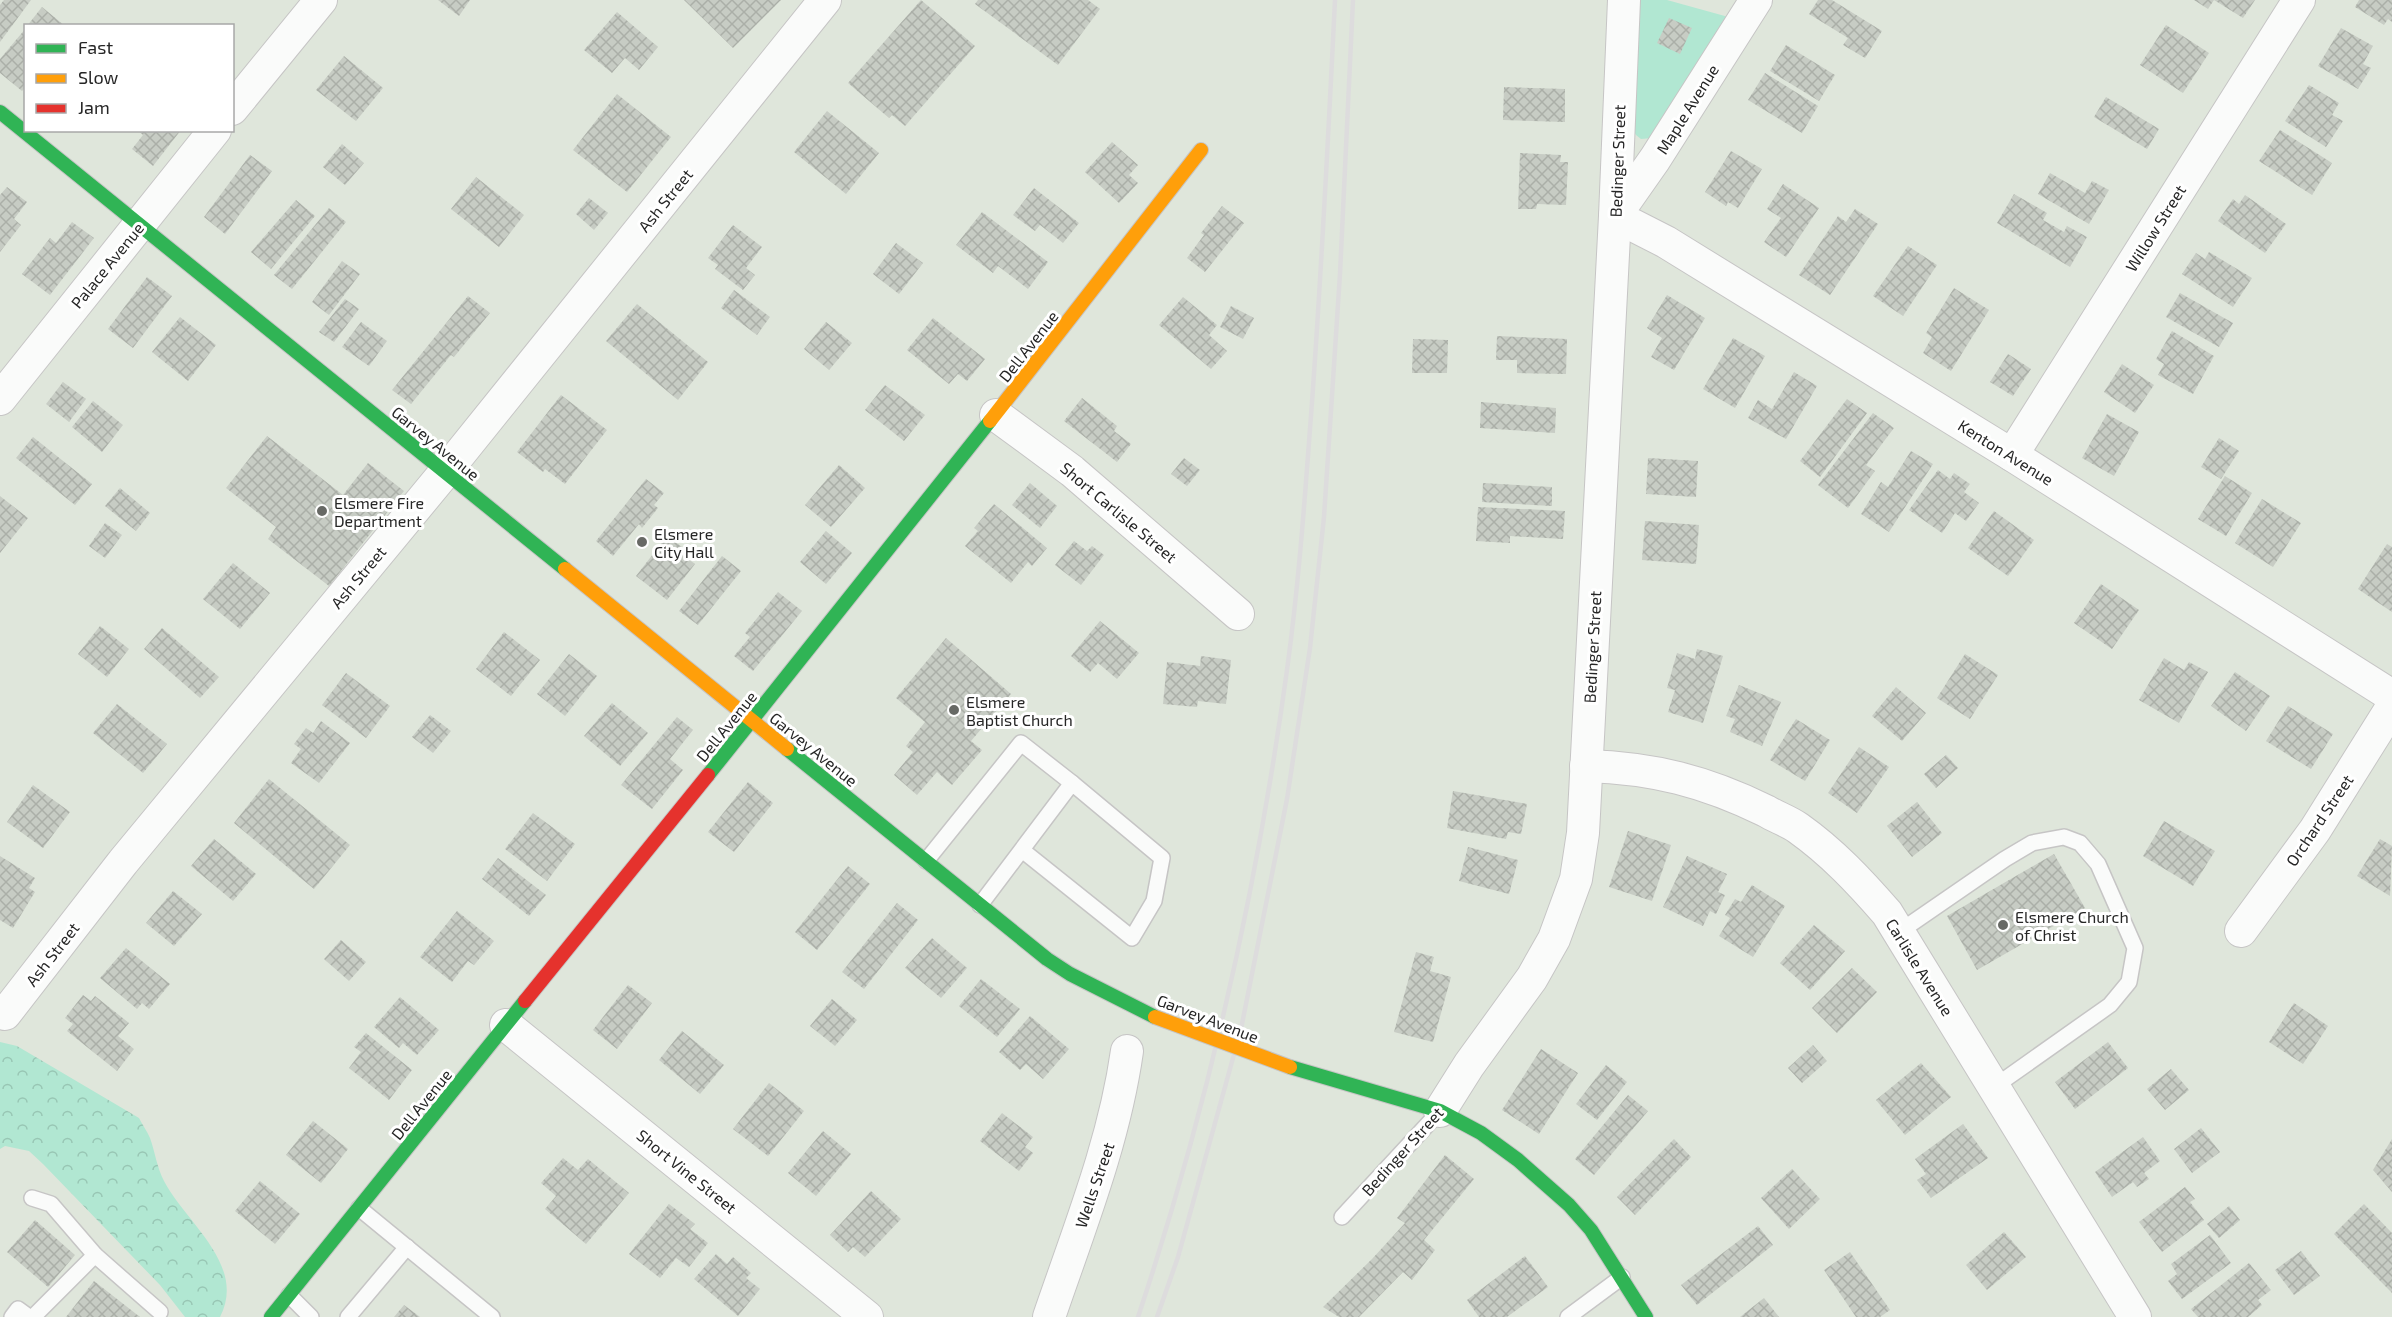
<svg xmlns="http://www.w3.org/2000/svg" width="2392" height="1317" viewBox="0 0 2392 1317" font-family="'Exo 2',sans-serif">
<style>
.forest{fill:url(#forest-crowns)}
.park{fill:#b1e7d2}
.building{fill:url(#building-cross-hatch)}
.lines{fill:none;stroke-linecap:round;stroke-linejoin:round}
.lane-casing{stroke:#c6c5c5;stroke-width:18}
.street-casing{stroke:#c6c5c5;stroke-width:34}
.fast-casing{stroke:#c6c5c5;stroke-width:16}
.slow-casing{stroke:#c6c5c5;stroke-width:16}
.jam-casing{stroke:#c6c5c5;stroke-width:16}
.lane{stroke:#fafbfa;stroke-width:15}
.street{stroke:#fafbfa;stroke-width:32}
.fast{stroke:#30b455;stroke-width:14}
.slow{stroke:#ff9f0a;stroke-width:14}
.jam{stroke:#e5322d;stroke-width:14}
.rail{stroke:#dddcdd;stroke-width:4.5}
.slow-bridge-casing{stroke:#c6c5c5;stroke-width:16;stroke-linecap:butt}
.slow-bridge{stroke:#ff9f0a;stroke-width:14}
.poi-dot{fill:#676965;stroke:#fff;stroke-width:2}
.labels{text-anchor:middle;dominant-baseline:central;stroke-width:6;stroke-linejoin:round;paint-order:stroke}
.street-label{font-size:16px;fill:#262626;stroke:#fff}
.poi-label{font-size:16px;fill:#262626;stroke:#fff;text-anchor:start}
</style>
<defs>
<pattern id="forest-crowns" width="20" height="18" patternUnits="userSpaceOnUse" patternTransform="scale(1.5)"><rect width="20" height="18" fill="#b1e7d2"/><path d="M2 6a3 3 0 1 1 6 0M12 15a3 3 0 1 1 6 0" fill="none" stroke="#98c6b4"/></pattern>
<pattern id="building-cross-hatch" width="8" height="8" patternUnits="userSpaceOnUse" patternTransform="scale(1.5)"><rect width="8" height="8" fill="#c7ccc4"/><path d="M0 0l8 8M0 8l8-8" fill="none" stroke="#abafa8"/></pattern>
</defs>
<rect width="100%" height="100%" fill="#dfe6db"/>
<!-- forest -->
<path class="forest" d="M0 1042 17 1046 139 1118C142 1124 147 1131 150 1138 155 1152 157 1168 164 1181 186 1223 247 1265 220 1317H185L160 1285 43 1164 29 1151 5 1146 0 1149Z"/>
<!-- park -->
<polygon class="park" points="1639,0 1667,0 1732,18 1652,138 1641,139 1636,135 1633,130"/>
<!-- building -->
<g class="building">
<polygon points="4,0 31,0 0,42 0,5"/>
<polygon points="438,0 470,0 459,16"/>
<polygon points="684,0 781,0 733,48"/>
<polygon points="921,0 975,46 905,126 892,115 889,118 848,83"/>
<polygon points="978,0 1088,0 1100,9 1058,65 975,4"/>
<polygon points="1818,0 1832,0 1882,31 1865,58 1843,45 1848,38 1809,14"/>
<polygon points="2194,0 2214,0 2208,9"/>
<polygon points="2214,0 2255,0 2243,18"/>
<polygon points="2359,0 2392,0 2392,22 2388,19 2384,25 2355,7"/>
<polygon points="42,7 65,26 27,26"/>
<polygon points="617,12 658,47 639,70 625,58 612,73 584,50"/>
<polygon points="1669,18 1692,28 1680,54 1657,43"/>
<polygon points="2166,25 2209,53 2183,93 2140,65"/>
<polygon points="26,28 26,87 22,91 0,73 0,59"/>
<polygon points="2341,28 2373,46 2363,64 2371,68 2358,89 2318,66"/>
<polygon points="1786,45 1835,75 1819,101 1770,71"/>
<polygon points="344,56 383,88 356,121 316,90"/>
<polygon points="1765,73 1818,106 1802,133 1748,100"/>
<polygon points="2309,85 2339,103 2332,115 2343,121 2326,147 2285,121"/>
<polygon points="1504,87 1565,89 1565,122 1503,120"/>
<polygon points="617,94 671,137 627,192 573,150"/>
<polygon points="2106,97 2159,129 2147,149 2094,117"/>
<polygon points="827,111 879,153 846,194 794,152"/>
<polygon points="137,130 181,130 153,166 132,149 143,135"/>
<polygon points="2280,130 2332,163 2312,195 2259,161"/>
<polygon points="1112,142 1138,165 1129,175 1138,183 1119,203 1085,172"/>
<polygon points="342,144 364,163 345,185 323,167"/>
<polygon points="1731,151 1762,169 1738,208 1728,202 1726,206 1705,192"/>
<polygon points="1520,153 1561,155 1560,162 1568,162 1566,205 1537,204 1536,209 1518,209"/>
<polygon points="250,155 272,171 225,234 204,217"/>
<polygon points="2050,173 2085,193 2092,181 2109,190 2089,224 2038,194"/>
<polygon points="476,177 524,215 499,247 451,209"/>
<polygon points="1783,184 1819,208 1786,257 1764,242 1781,218 1767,209"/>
<polygon points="7,187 27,202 14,219 21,225 0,252 0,195"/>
<polygon points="1034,188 1079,223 1063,243 1040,225 1035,231 1013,215"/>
<polygon points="2014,194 2047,213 2043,220 2064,232 2067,226 2087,237 2070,267 1997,223"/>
<polygon points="2245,195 2286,224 2265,253 2218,221 2233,199 2239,204"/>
<polygon points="589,198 608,213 594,230 576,214"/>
<polygon points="296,200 315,216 271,269 251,252"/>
<polygon points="1222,206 1244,223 1205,272 1187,258 1204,235 1201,233"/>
<polygon points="329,208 346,222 292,289 274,275"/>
<polygon points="1855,209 1878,224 1830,295 1799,275 1838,216 1846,222"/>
<polygon points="982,212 1048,262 1028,289 998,266 993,273 956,245"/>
<polygon points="72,222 94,238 50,295 22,274 50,238 56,243"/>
<polygon points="733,225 762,247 746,268 755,275 743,290 715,269 718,265 708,258"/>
<polygon points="896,243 923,263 899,294 873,274"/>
<polygon points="1908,246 1937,265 1903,316 1873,296"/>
<polygon points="2209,252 2252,278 2233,307 2182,274 2196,253 2205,259"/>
<polygon points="342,261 360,274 329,315 312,302"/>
<polygon points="147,277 172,296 133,348 108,329"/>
<polygon points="1954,288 1989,310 1951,371 1923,353 1932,337 1926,333"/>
<polygon points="734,290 770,317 757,335 721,308"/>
<polygon points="2180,293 2233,323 2219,347 2166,317"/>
<polygon points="1667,295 1705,318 1674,370 1651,357 1662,338 1647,328"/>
<polygon points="468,296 490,313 454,357 451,355 411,404 392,390"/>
<polygon points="1183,297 1217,325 1209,335 1227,351 1211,369 1159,325"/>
<polygon points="345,299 359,309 334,342 319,332"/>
<polygon points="637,304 708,362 678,400 606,341"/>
<polygon points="1231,306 1254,318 1243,339 1220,327"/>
<polygon points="180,317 216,345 188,381 152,352"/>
<polygon points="933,318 985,359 967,381 958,374 949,384 907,350"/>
<polygon points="361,322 387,341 369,366 342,347"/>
<polygon points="826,322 852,343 829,370 804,349"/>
<polygon points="2172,331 2214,356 2193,394 2158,375 2164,364 2156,359"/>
<polygon points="1497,336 1567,339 1566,374 1517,373 1517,360 1496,360"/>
<polygon points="1733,338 1765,356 1735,408 1703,389"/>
<polygon points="1413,339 1448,340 1447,373 1412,373"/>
<polygon points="2008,354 2031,369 2013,396 1990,382"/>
<polygon points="2122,364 2154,385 2135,413 2104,392"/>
<polygon points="1794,372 1817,386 1786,439 1748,418 1758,400 1772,409"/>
<polygon points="63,382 86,399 69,422 46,404"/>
<polygon points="885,385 925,415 904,441 865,410"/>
<polygon points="561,395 607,430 565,484 545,469 543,472 517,452"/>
<polygon points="1082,398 1117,426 1114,431 1131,444 1117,462 1064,421"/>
<polygon points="1847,399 1867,413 1820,477 1800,461"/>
<polygon points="93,401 123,425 102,452 72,427"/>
<polygon points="1481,402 1556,408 1555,433 1480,428"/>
<polygon points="1873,413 1894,428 1866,465 1875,471 1848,508 1818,485"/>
<polygon points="2107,414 2139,432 2114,476 2082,458"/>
<polygon points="267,436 343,495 368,463 404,491 329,586 268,539 276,527 226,488"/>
<polygon points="33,437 92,484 75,505 16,458"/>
<polygon points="2219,438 2239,451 2221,479 2201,467"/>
<polygon points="1911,451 1933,464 1889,532 1861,514 1881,482 1888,487"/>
<polygon points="1184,458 1200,470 1187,486 1171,474"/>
<polygon points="1648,458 1698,461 1696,497 1646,494"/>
<polygon points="839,465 865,488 831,527 805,505"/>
<polygon points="1938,470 1950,479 1954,473 1970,484 1964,492 1979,503 1966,521 1955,513 1942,533 1909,510"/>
<polygon points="2225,476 2252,493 2226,536 2198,519"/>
<polygon points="646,479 664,493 654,505 658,508 642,528 639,524 613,556 596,541"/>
<polygon points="1030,483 1057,506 1040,528 1012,505"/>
<polygon points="1483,483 1552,487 1552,506 1482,502"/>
<polygon points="120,488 150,513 136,531 105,506"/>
<polygon points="0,496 28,518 0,553"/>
<polygon points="2262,499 2301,523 2273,567 2235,543"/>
<polygon points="994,504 1047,548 1032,566 1028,562 1011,583 965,546 978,531 974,528"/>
<polygon points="1478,507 1565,511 1563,539 1510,536 1510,543 1476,541"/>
<polygon points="1994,511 2034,540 2008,576 1968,548"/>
<polygon points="1645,521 1699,525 1696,564 1642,560"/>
<polygon points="105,523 122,535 105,558 89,546"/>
<polygon points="826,531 852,553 826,584 800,562"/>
<polygon points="667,536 682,547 679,552 695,564 667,600 636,576"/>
<polygon points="1074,541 1087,551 1092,546 1104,555 1081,585 1055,565"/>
<polygon points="2387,544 2392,547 2392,612 2358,589"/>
<polygon points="722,556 741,571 698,625 679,611"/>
<polygon points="233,563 270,593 240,629 203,599"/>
<polygon points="2101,584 2139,610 2112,649 2074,623"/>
<polygon points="778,592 802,611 753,671 734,656 750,637 745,633"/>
<polygon points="1100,621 1139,653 1117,679 1098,663 1090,672 1071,656"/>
<polygon points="100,626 129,649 107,677 78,654"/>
<polygon points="162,628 219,677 200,698 144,649"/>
<polygon points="504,632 540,660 511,696 476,669"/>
<polygon points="946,638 1011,694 971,741 982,750 952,785 937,772 917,795 894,775 913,752 906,746 925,722 896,698"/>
<polygon points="1697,649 1723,656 1703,723 1668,712 1675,690 1667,688 1677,653 1695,659"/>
<polygon points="569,654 597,676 565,716 537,694"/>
<polygon points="1965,654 1998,675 1970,719 1937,698"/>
<polygon points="1201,656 1231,660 1226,704 1198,701 1197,707 1163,704 1167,662 1200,666"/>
<polygon points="2164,658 2184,670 2189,662 2208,672 2179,723 2139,700"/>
<polygon points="2235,672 2270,696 2246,731 2211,706"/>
<polygon points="346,673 390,706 366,738 322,705"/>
<polygon points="1739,685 1781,702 1762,746 1730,732 1735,719 1726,716"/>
<polygon points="1896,687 1926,713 1902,741 1872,716"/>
<polygon points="612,703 648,733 620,766 584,736"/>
<polygon points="117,704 167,744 143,773 93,733"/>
<polygon points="2288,706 2333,734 2311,769 2266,741"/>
<polygon points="430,715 451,731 433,753 412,737"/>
<polygon points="677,717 693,730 670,759 683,770 652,809 621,785"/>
<polygon points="1796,719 1830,740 1805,781 1770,760"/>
<polygon points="321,721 350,743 319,783 291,763 301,749 294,744 306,728 313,733"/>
<polygon points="1859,747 1889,767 1857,813 1828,793"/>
<polygon points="1946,755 1958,768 1936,788 1924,774"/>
<polygon points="269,779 350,845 314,889 234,823"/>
<polygon points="748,782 773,803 734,852 708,832"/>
<polygon points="33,785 70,812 43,848 7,822"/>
<polygon points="1453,791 1527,804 1521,834 1508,832 1506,839 1447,828"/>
<polygon points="1917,802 1942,833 1912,857 1887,826"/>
<polygon points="533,813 575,844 547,881 505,849"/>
<polygon points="2164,821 2215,851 2193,886 2143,856"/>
<polygon points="1628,831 1671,845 1652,901 1609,887"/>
<polygon points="214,839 256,874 233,901 191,866"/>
<polygon points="2380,839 2392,846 2390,896 2357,876"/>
<polygon points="1468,847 1518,860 1509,894 1459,881"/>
<polygon points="2054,854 2085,908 1977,970 1947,916"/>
<polygon points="0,856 35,878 29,888 35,892 13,928 0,920"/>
<polygon points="1687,856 1727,874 1718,892 1725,895 1716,914 1710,911 1703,926 1663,907"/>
<polygon points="498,858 546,895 529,916 482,879"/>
<polygon points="848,866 870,884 817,950 795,932"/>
<polygon points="1752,885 1785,906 1753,957 1719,936 1730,918 1725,915 1735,899 1741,902"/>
<polygon points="173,891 202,914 174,946 146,923"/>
<polygon points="897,903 918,920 864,989 842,972"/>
<polygon points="457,911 494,941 474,965 468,961 452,982 420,957"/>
<polygon points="1814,925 1845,951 1810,990 1780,963"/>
<polygon points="932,938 967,968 941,998 905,968"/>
<polygon points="341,940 366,962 349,981 324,959"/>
<polygon points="126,948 170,984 149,1009 142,1003 137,1009 100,978"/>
<polygon points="1416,952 1434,957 1430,971 1451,977 1433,1042 1394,1032"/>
<polygon points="1852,968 1877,992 1837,1033 1812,1008"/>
<polygon points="981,979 1020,1009 997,1037 959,1006"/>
<polygon points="628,985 652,1003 617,1049 593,1030"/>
<polygon points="83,995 91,1001 95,996 129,1023 118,1036 134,1049 117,1071 67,1031 73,1024 65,1018"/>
<polygon points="400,997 439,1030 417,1055 403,1043 399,1048 374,1027"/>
<polygon points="832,999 857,1020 835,1046 810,1026"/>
<polygon points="2294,1003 2328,1026 2303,1064 2269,1042"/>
<polygon points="1030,1016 1069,1049 1043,1079 1026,1064 1020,1070 999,1052"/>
<polygon points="682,1031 724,1065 700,1094 659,1060"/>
<polygon points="366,1033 412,1070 389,1100 349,1068 361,1052 354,1047"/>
<polygon points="2108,1042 2128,1068 2075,1109 2055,1082"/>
<polygon points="1813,1045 1827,1061 1802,1083 1788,1068"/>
<polygon points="1541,1049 1578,1073 1539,1134 1502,1110"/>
<polygon points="1921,1063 1951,1097 1905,1135 1876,1100"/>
<polygon points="1606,1065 1627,1082 1597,1120 1576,1104"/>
<polygon points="2171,1069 2189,1090 2165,1110 2147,1089"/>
<polygon points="769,1083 804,1111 768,1156 733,1129"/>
<polygon points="1628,1095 1648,1111 1594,1175 1575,1159"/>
<polygon points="1002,1113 1033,1137 1025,1147 1033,1153 1019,1171 980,1141"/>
<polygon points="313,1121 348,1149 321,1183 286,1155"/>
<polygon points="1963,1124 1988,1158 1931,1198 1917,1180 1926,1174 1915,1159"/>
<polygon points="2201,1128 2220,1152 2192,1173 2174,1149"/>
<polygon points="823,1131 851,1154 816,1196 788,1173"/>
<polygon points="2143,1137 2160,1161 2144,1173 2149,1179 2137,1187 2133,1182 2112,1197 2095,1172"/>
<polygon points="1674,1139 1691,1157 1635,1215 1617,1197"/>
<polygon points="2392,1139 2392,1192 2373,1170"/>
<polygon points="1445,1155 1474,1179 1424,1240 1435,1250 1412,1280 1403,1272 1359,1317 1339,1317 1323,1307 1372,1259 1405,1223 1397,1218"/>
<polygon points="563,1158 578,1170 588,1159 629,1193 586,1244 545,1209 556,1196 541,1183"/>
<polygon points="1792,1169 1820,1199 1789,1229 1761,1198"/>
<polygon points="260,1181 300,1214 275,1244 235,1211"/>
<polygon points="2185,1187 2195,1199 2190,1202 2204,1220 2162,1252 2139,1222"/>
<polygon points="871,1191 901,1219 865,1257 853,1247 848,1252 830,1235"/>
<polygon points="669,1204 695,1224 690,1229 708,1243 689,1267 676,1258 660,1278 629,1254"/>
<polygon points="2364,1204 2392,1233 2392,1293 2334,1234"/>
<polygon points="2229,1206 2240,1220 2219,1238 2207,1224"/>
<polygon points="35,1220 75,1255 48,1287 7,1252"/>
<polygon points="1758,1226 1773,1245 1697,1305 1681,1285"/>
<polygon points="2004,1232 2026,1257 1987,1290 1966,1265"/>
<polygon points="2210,1235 2231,1263 2182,1299 2168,1281 2177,1274 2171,1264"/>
<polygon points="2301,1251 2320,1276 2294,1295 2275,1270"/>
<polygon points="1850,1252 1890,1310 1880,1317 1856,1317 1824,1270"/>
<polygon points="716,1254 727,1264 733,1257 751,1273 746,1278 760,1289 738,1316 694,1279"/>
<polygon points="1525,1256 1548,1287 1507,1317 1479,1317 1467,1300"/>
<polygon points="2249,1263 2271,1290 2258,1300 2262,1305 2248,1317 2198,1317 2191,1309"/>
<polygon points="94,1281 140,1317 66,1317"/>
<polygon points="1764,1298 1779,1317 1740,1317"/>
<polygon points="404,1305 420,1317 394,1317"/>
</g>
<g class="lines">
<defs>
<g id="lane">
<polyline points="926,861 1021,743 1072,783"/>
<polyline points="980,905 1072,783 1162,858 1154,901 1132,938 1022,850"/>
<polyline points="1899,932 2005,859 2032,843 2064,837 2080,843 2098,864 2135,948 2129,982 2110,1005 1994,1087"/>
<polyline points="32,1198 51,1204 95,1255 160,1312"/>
<polyline points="359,1208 492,1317"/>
<polyline points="1342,1217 1440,1111"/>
<polyline points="289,1295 311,1317"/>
<polyline points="12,1317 18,1309 29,1317"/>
<polyline points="33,1317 95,1255"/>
<polyline points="348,1317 407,1247"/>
<polyline points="1568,1317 1622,1277"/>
</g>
<g id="street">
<polyline points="1756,0 1655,159 1615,216 1666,242 2012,455 2392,696"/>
<polyline points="232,109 321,0"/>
<polyline points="0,399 215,130"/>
<polyline points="996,415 1072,471 1238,614"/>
<polyline points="2012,455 2299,0"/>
<path d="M1586 766C1653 768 1705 781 1766 811 1776 817 1788 821 1798 828 1832 852 1860 882 1887 913L2135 1317"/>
<polyline points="2241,931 2315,830 2392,707"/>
<polyline points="5,1014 123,862 446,471 825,0"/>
<polyline points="506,1025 867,1317"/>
<polyline points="1440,1111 1469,1065 1532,978 1554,939 1576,879 1583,833 1615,216 1624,0"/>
<path d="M1049 1317C1079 1229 1114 1143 1127 1051"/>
</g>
<g id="fast">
<polyline points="0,112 565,569"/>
<polyline points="787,749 1047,959 1070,974 1155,1017"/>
<polyline points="708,775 990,421"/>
<polyline points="1290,1067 1440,1111 1481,1133 1518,1160 1569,1205 1591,1230 1646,1317"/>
<polyline points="271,1317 525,1001"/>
</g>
<g id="slow">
<polyline points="990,421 1201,150"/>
<polyline points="565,569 787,749"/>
</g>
<polyline id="jam" points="525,1001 708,775"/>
</defs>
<!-- lane casing -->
<use href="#lane" class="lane-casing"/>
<!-- street casing -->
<use href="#street" class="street-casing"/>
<!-- fast casing -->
<use href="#fast" class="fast-casing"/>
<!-- slow casing -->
<use href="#slow" class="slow-casing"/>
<!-- jam casing -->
<use href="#jam" class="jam-casing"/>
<!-- lane -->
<use href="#lane" class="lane"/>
<!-- street -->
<use href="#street" class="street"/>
<!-- fast -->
<use href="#fast" class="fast"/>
<!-- slow -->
<use href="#slow" class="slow"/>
<!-- jam -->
<use href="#jam" class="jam"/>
<!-- rail -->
<g class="rail">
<path d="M1138 1317C1208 1107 1257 889 1287 670 1298 590 1304 510 1310 429 1321 286 1328 143 1335 0"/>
<polyline points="1157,1317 1178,1257 1241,1029 1287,799 1310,648 1324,517 1340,274 1353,0"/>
</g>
<defs>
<polyline id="slow-bridge" points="1155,1017 1290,1067"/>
</defs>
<!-- slow-bridge casing -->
<use href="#slow-bridge" class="slow-bridge-casing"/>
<!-- slow-bridge -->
<use href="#slow-bridge" class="slow-bridge"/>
</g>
<!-- markers -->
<g class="poi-dot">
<circle cx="322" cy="511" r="6"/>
<circle cx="642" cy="542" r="6"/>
<circle cx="954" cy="710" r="6"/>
<circle cx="2003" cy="925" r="6"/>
</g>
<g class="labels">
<!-- street labels -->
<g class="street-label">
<text transform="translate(1687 109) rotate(-58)">Maple Avenue</text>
<text transform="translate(1617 161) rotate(-88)">Bedinger Street</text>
<text transform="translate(665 200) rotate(-51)">Ash Street</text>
<text transform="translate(2155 228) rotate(-58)">Willow Street</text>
<text transform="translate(107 265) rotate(-51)">Palace Avenue</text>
<text transform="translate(1028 346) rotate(-52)">Dell Avenue</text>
<text transform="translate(436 443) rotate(39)">Garvey Avenue</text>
<text transform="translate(2006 452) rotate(32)">Kenton Avenue</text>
<text transform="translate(1119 512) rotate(40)">Short Carlisle Street</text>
<text transform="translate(358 577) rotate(-50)">Ash Street</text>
<text transform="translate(1592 647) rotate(-87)">Bedinger Street</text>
<text transform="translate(726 726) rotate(-51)">Dell Avenue</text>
<text transform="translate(814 749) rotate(39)">Garvey Avenue</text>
<text transform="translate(2319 820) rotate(-56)">Orchard Street</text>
<text transform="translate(52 954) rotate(-52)">Ash Street</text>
<text transform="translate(1920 967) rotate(58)">Carlisle Avenue</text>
<text transform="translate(1208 1018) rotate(21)">Garvey Avenue</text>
<text transform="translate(421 1104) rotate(-51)">Dell Avenue</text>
<text transform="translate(1402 1151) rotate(-48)">Bedinger Street</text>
<text transform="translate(687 1171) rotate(39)">Short Vine Street</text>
<text transform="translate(1094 1185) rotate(-71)">Wells Street</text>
</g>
<!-- poi labels -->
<g class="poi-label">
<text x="334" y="502">Elsmere Fire<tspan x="334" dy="18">Department</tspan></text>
<text x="654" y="533">Elsmere<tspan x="654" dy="18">City Hall</tspan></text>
<text x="966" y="701">Elsmere<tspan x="966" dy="18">Baptist Church</tspan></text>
<text x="2015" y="916">Elsmere Church<tspan x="2015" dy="18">of Christ</tspan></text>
</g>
</g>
<!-- legend -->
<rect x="24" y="24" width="210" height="108" fill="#ffffff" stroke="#a8a8a8" stroke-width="1.5"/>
<rect x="36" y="44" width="30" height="9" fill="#30b455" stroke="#a8a8a8" stroke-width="1.5"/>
<text x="78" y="54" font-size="18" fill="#262626">Fast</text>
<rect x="36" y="74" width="30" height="9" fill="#ff9f0a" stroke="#a8a8a8" stroke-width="1.5"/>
<text x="78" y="84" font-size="18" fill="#262626">Slow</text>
<rect x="36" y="104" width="30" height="9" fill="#e5322d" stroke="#a8a8a8" stroke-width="1.5"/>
<text x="78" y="114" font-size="18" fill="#262626">Jam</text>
</svg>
